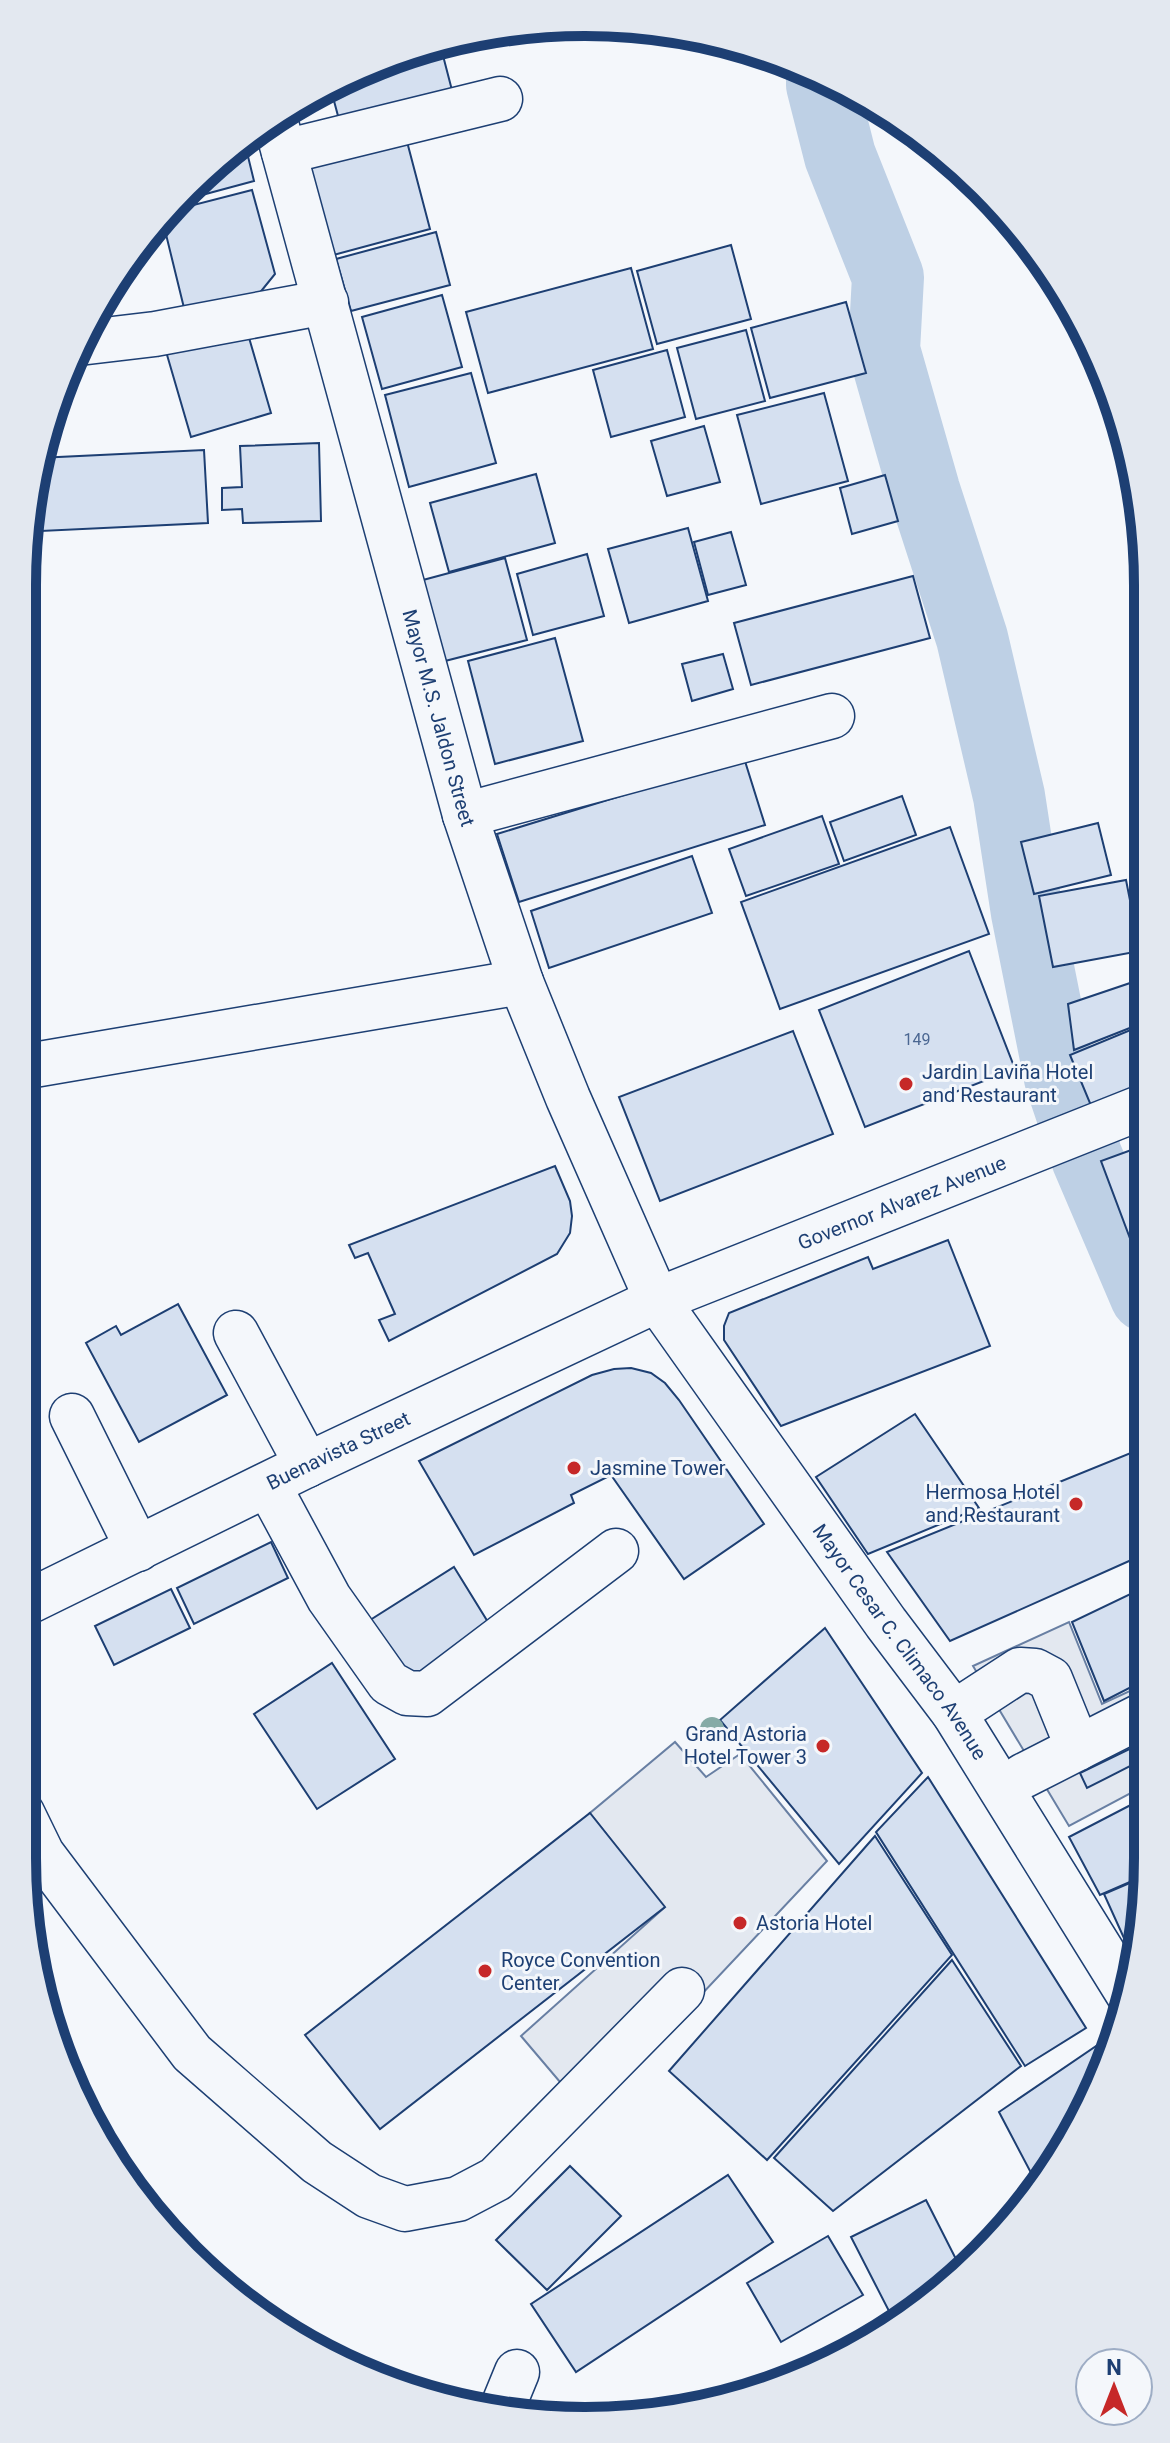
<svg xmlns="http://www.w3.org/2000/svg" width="1170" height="2443" viewBox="0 0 1170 2443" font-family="Roboto,sans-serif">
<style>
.parking{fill:#e3e8f0;stroke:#687fa3;stroke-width:2}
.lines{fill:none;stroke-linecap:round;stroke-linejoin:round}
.river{stroke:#bed0e5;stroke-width:72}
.building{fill:#d5e0f0;stroke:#1d3f73;stroke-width:2}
.minor-casing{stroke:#1d3f73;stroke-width:47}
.major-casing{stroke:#1d3f73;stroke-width:47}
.minor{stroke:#f4f7fb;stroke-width:44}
.major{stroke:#f4f7fb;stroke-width:44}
.tree{fill:#86aba6}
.poi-dot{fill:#c62828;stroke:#f4f7fb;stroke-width:3}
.labels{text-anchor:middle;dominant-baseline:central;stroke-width:6;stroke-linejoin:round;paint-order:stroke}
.number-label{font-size:16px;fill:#4b6792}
.street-label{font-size:20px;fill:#1d3f73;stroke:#f4f7fb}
.poi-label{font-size:20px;fill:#1d3f73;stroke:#f4f7fb;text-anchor:start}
.rim{fill:none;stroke:#1d3f73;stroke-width:10}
</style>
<rect width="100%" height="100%" fill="#f4f7fb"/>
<!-- parking -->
<g class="parking">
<polygon points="1069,1622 1102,1704 1147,1683 1148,1784 1069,1826 973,1666"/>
<polygon points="675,1742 706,1777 740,1754 827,1861 588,2115 521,2036 664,1908 590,1813"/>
</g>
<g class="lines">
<!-- river -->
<polyline class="river" points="822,77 822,85 840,156 888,277 884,350 924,490 972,638 1009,796 1027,913 1060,1078 1087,1158 1146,1296"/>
</g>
<!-- building -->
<g class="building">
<polygon points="440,44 454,98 341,127 330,86 370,65"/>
<polygon points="405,134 430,229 326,257 299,163"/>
<polygon points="244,140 254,181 176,202 187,187"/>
<polygon points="252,190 275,274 258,295 185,312 162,218 166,212"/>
<polygon points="436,232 450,285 351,311 336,259"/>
<polygon points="731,245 751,319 657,344 637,271"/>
<polygon points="631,268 653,349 488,393 466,312"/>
<polygon points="442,295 462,367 382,389 362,317"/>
<polygon points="846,302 866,373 770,398 751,328"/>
<polygon points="245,324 271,413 191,437 165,348"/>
<polygon points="746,330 765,401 696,419 677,348"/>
<polygon points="667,350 685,417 611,437 593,370"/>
<polygon points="471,373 496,463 409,487 385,395"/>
<polygon points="824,393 848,481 761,504 737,415"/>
<polygon points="704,426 720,482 667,496 651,441"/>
<polygon points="319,443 321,521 243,523 242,509 222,510 222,488 242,487 240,446"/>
<polygon points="204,450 208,523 41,531 38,458"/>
<polygon points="536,474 555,543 449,572 430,503"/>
<polygon points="885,475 898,521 852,534 840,488"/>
<polygon points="33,478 37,543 26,543"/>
<polygon points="688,528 708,601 629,623 608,549"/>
<polygon points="731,532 746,585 708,595 694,542"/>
<polygon points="587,554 604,616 533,635 517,574"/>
<polygon points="505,558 527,640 445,661 423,580"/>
<polygon points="913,576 930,638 751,685 734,623"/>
<polygon points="555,638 583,741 495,764 468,661"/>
<polygon points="723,654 733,689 692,701 682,664"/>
<polygon points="744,758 765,825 519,902 497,834"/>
<polygon points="902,796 916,835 844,861 830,822"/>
<polygon points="822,816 839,864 746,896 729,849"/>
<polygon points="1098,823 1111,875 1034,894 1021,842"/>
<polygon points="950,827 989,934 780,1009 741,902"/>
<polygon points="692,856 712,913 549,968 531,911"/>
<polygon points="1126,880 1140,951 1053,967 1039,896"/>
<polygon points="969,951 1015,1069 865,1127 819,1010"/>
<polygon points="1145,978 1145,1022 1074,1050 1068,1004"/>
<polygon points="1145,1024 1145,1086 1092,1108 1070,1055"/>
<polygon points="793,1031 833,1134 660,1201 619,1097"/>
<polygon points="1145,1145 1146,1245 1134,1249 1101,1161"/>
<polygon points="555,1166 570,1201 572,1216 570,1233 557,1254 389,1341 379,1320 395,1314 368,1253 355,1258 349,1245"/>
<polygon points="948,1240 990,1346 781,1426 724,1340 724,1326 729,1313 868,1257 873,1269"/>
<polygon points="178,1304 227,1395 139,1442 86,1343 116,1326 121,1335"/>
<polygon points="631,1368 651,1373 665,1383 679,1400 764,1524 684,1579 611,1475 571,1495 574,1503 474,1555 419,1461 592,1375 614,1369"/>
<polygon points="915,1414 979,1508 868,1554 816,1477"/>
<polygon points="1143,1448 1147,1456 1147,1553 950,1641 887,1552"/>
<polygon points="271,1542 288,1578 194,1624 177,1588"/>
<polygon points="454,1567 491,1627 405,1681 367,1622"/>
<polygon points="1147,1586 1147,1679 1104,1701 1072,1622"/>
<polygon points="171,1589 190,1628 114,1665 95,1626"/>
<polygon points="825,1628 922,1773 839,1864 720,1720"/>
<polygon points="332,1663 395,1759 317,1809 254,1714"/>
<polygon points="1148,1740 1148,1757 1087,1788 1080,1773"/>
<polygon points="928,1777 1086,2028 1025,2066 876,1832"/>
<polygon points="1148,1796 1146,1875 1100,1895 1069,1837"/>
<polygon points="590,1813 665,1907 380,2129 305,2035"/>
<polygon points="875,1836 952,1955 767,2160 669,2071"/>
<polygon points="1146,1876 1138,1955 1133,1958 1104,1894"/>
<polygon points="952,1960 1021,2066 833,2211 774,2158"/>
<polygon points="1105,2040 1111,2053 1105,2074 1053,2171 1039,2188 999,2112"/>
<polygon points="570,2166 621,2216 547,2290 496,2240"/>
<polygon points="728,2175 773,2242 576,2372 531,2304"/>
<polygon points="926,2200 962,2271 925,2298 891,2315 851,2237"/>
<polygon points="828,2236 863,2295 781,2342 747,2283"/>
<polygon points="892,2322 834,2363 747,2389"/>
</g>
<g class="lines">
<defs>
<g id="minor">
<polyline points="284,152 500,99"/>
<polyline points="79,343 155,334 326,302"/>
<polyline points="465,815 832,716"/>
<polyline points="22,1067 521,982"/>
<polyline points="236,1333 307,1465"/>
<polyline points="72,1416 138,1549"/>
<polyline points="268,1485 329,1598 389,1683 407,1693 427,1694 616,1551"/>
<polyline points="954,1713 1020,1670 1035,1671 1050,1679 1078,1748 1147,1713"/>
<polyline points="1023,1776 1078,1748"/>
<polyline points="22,1813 42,1854 192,2053 317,2162 369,2196 405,2209 458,2199 496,2179 682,1990"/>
<polyline points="501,2411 517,2372"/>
</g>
<g id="major">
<path id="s1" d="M274 116 465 815 521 982 568 1098 657 1300 886 1623 954 1713 1129 1995"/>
<path id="s2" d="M22 1605 307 1465 657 1300 1145 1106"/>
</g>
</defs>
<!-- minor casing -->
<use href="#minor" class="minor-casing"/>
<!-- major casing -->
<use href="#major" class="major-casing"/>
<!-- minor -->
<use href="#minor" class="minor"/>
<!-- major -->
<use href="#major" class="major"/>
</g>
<!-- trees -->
<circle class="tree" cx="712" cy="1729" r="12"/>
<!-- markers -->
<g class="poi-dot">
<circle cx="906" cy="1084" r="8"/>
<circle cx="574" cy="1468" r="8"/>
<circle cx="1076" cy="1504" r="8"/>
<circle cx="823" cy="1746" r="8"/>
<circle cx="740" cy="1923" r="8"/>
<circle cx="485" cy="1971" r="8"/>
</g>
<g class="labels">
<!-- number labels -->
<g class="number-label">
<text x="917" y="1039">149</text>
</g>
<!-- street labels -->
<g class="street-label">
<text stroke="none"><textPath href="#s1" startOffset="624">Mayor M.S. Jaldon Street</textPath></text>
<text stroke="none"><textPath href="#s2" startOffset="968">Governor Alvarez Avenue</textPath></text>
<text stroke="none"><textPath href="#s2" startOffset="352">Buenavista Street</textPath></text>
<text stroke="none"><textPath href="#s1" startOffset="1666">Mayor Cesar C. Climaco Avenue</textPath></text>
</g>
<!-- poi labels -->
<g class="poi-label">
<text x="922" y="1072">Jardin Laviña Hotel<tspan x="922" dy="23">and Restaurant</tspan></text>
<text x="590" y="1468">Jasmine Tower</text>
<text x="1060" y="1492" text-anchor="end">Hermosa Hotel<tspan x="1060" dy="23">and Restaurant</tspan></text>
<text x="807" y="1734" text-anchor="end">Grand Astoria<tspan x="807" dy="23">Hotel Tower 3</tspan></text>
<text x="756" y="1923">Astoria Hotel</text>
<text x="501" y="1960">Royce Convention<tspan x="501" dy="23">Center</tspan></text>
</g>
</g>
<!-- crop -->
<path d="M0 0H1170V2443H0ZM585 36H585A549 549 0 0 1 1134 585V1858A549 549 0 0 1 585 2407H585A549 549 0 0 1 36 1858V585A549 549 0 0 1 585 36Z" fill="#e3e8f0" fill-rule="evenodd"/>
<path class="rim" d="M585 36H585A549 549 0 0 1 1134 585V1858A549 549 0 0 1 585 2407H585A549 549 0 0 1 36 1858V585A549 549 0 0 1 585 36Z"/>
<!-- north arrow -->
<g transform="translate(1114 2387)"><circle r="38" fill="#f4f7fb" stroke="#9eadc5" stroke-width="2"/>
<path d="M0-6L14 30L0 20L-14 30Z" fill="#c62828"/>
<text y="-12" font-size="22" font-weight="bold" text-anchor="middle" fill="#1d3f73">N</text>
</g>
</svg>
